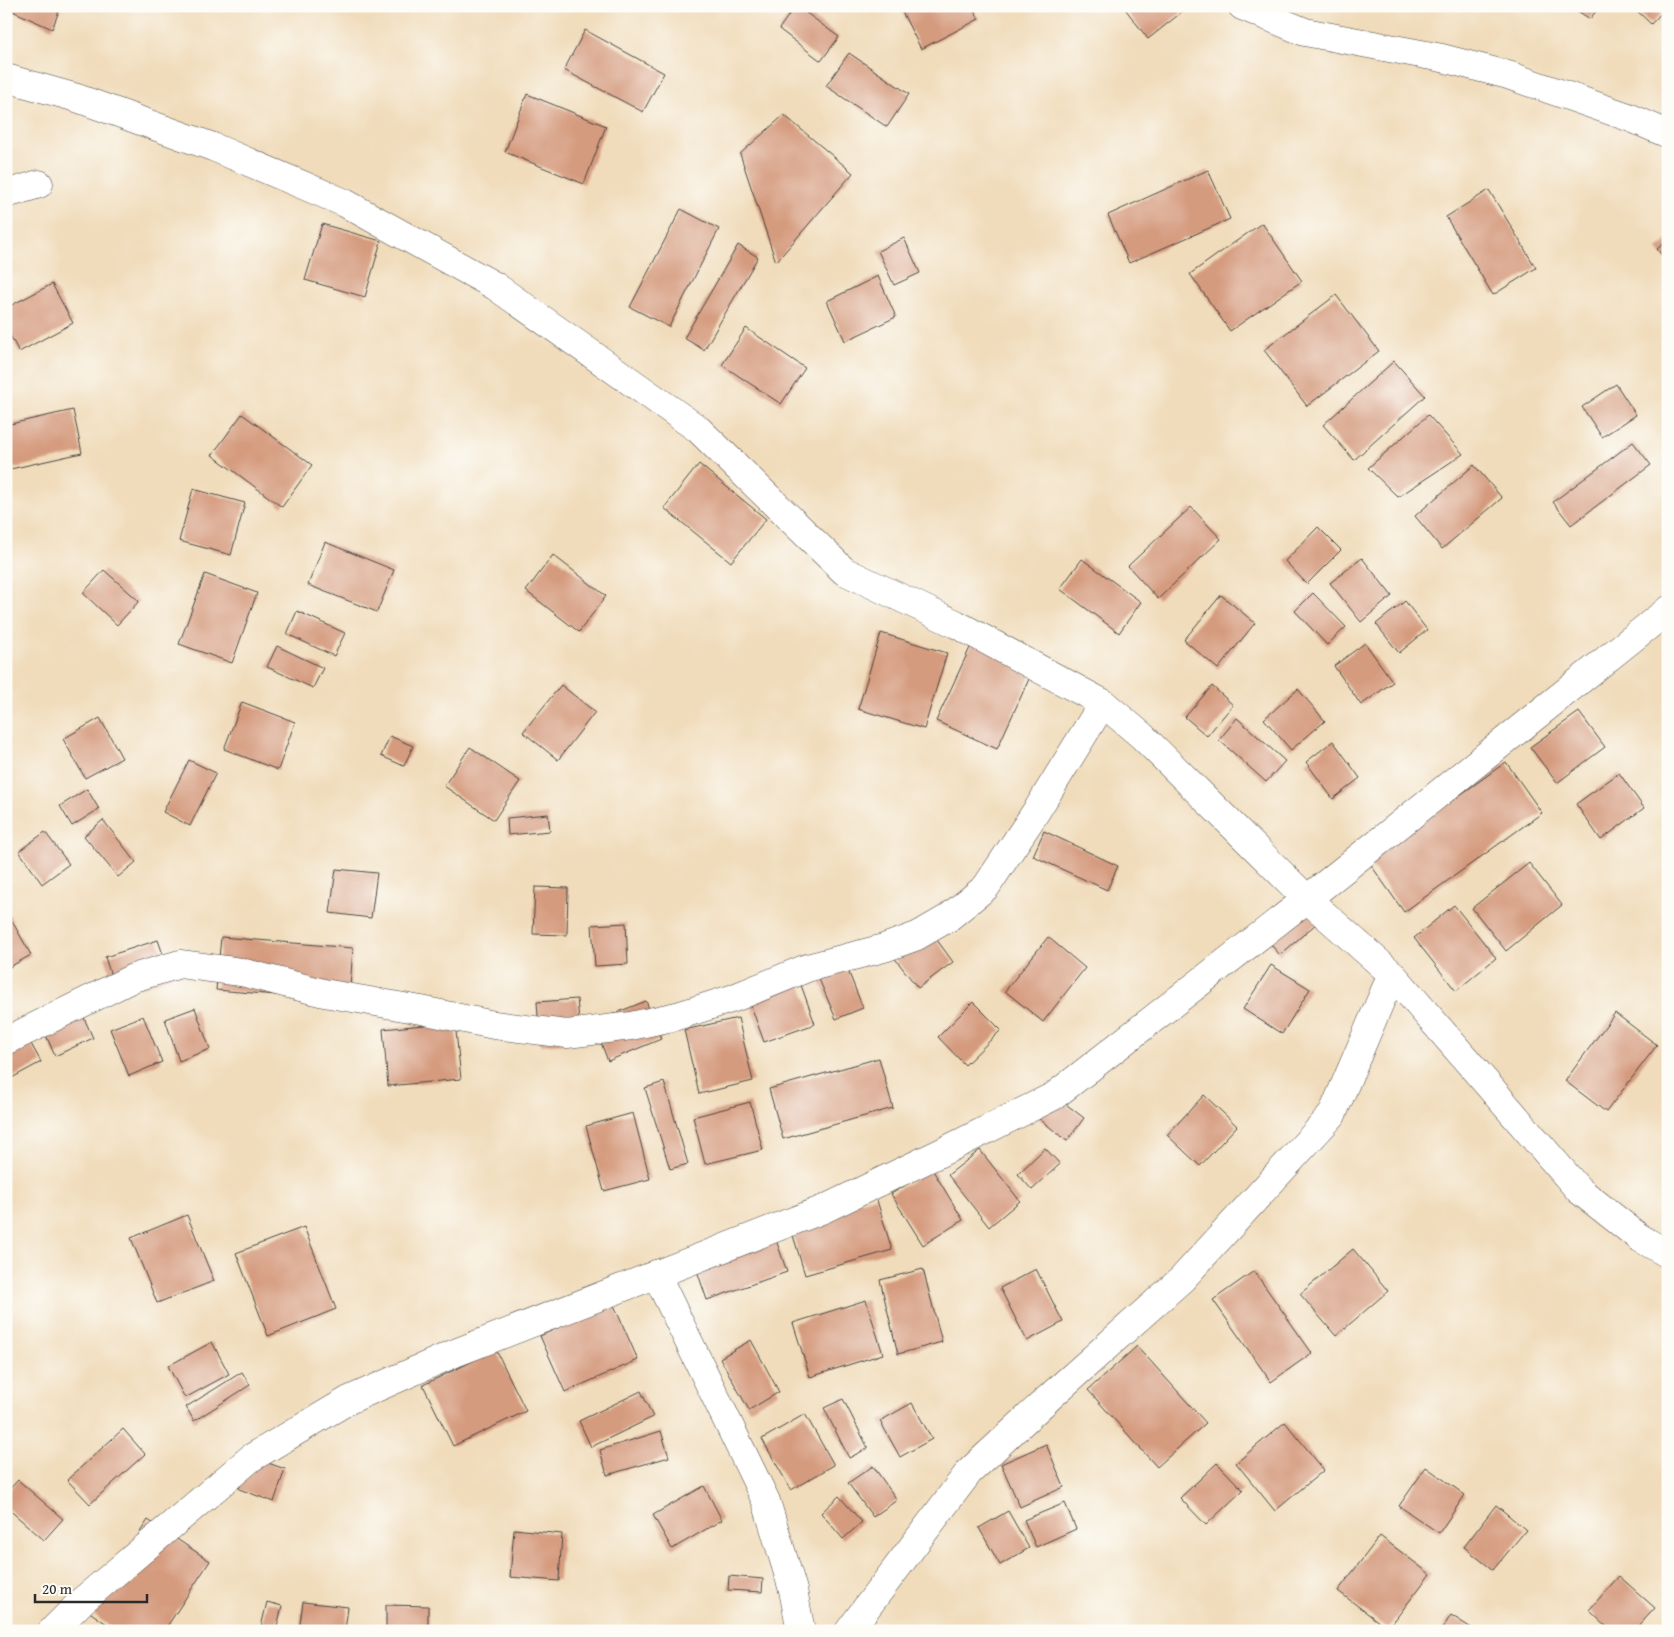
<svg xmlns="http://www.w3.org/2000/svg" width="1674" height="1637" viewBox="0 0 1674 1637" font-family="'Gentium Book Plus',serif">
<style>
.building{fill:#d59b7f}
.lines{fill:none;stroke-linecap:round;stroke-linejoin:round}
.minor-casing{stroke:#494540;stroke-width:29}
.tertiary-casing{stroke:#494540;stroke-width:29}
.minor{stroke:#fff;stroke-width:28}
.tertiary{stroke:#fff;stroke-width:28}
</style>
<rect width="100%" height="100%" fill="#fdfcf7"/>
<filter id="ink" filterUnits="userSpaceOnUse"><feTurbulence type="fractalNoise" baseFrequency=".02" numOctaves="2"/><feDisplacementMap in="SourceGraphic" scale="10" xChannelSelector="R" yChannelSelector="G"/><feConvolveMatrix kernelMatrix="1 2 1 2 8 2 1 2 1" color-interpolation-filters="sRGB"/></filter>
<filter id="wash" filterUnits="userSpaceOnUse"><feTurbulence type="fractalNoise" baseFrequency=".0096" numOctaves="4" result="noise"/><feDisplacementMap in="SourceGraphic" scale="20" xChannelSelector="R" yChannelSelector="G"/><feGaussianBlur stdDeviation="1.12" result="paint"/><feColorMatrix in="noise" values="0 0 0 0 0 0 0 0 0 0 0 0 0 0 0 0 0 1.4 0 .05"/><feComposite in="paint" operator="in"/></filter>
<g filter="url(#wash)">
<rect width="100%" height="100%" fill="#f0dbba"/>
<g id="blocks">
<!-- building -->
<g class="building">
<polygon points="6,6 61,6 52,29 6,8"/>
<polygon points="795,6 797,6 839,37 821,61 779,29"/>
<polygon points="899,6 972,6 979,19 921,49"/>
<polygon points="1123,6 1177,6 1182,12 1148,39"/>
<polygon points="1570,6 1600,6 1590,19"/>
<polygon points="1632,6 1668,6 1651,24"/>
<polygon points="585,30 664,73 643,112 564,70"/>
<polygon points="849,53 909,94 887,127 826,86"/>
<polygon points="527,94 606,126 584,184 505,152"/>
<polygon points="784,115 853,173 776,262 740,154"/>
<polygon points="1208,170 1230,219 1129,263 1108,215"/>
<polygon points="1489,190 1536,268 1493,295 1446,217"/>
<polygon points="681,209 719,229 669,327 630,307"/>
<polygon points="1262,223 1302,281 1230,331 1190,274"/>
<polygon points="322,224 381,241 365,297 305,280"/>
<polygon points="904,238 920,273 894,285 878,251"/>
<polygon points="1668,240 1668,262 1657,249"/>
<polygon points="738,245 758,257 704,350 684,338"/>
<polygon points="878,276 896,317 845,341 827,301"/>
<polygon points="52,284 73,323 19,352 6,328 6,308"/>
<polygon points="1336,295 1379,351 1307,406 1264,350"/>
<polygon points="746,328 805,368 781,404 722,365"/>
<polygon points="1394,361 1425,396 1354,460 1323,425"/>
<polygon points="1616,384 1636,415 1602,437 1582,407"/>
<polygon points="73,410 82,453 6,470 6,425"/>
<polygon points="242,414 312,465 282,507 212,455"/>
<polygon points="1428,415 1463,454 1398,497 1368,468"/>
<polygon points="1633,442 1651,465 1571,525 1553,502"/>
<polygon points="699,464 766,519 731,562 664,508"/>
<polygon points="1474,465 1502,498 1442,549 1415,516"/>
<polygon points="193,489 245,503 231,555 179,541"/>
<polygon points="1191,507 1221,539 1158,599 1128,566"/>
<polygon points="1318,527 1341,550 1307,584 1285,561"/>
<polygon points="325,542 394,570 377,612 308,585"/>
<polygon points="553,555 606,596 579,632 526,591"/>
<polygon points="1362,558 1392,596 1361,622 1330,583"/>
<polygon points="1082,559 1141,602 1119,633 1060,589"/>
<polygon points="104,570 139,601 117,625 83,593"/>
<polygon points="205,574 257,593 232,663 179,644"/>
<polygon points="1313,593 1346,627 1327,645 1295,611"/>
<polygon points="1221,595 1255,623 1218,669 1184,640"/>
<polygon points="1405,601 1427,630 1399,653 1376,624"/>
<polygon points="297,611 345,633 334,656 287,634"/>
<polygon points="881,633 947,653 924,729 858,709"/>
<polygon points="975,637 1035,666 997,749 936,721"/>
<polygon points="1365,643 1393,682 1361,705 1334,666"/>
<polygon points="277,646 323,668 313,688 267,667"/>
<polygon points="561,685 595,712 558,760 523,732"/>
<polygon points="1212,686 1233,705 1207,736 1185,717"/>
<polygon points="1298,689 1325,721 1291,750 1264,719"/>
<polygon points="242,702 295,722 278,770 224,749"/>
<polygon points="1579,712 1605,747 1557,783 1530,747"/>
<polygon points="100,718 122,758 85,778 63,739"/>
<polygon points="1237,718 1285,761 1266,782 1219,740"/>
<polygon points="390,736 413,746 404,766 381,756"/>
<polygon points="1333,741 1360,778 1333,799 1306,762"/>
<polygon points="470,747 520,781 494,820 444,786"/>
<polygon points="189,760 216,773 190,826 163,812"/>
<polygon points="1506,762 1542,813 1404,912 1368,861"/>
<polygon points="1619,773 1644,808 1601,840 1576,804"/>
<polygon points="87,789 99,809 72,826 60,806"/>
<polygon points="548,814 550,831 508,835 507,818"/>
<polygon points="103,820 136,862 118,877 84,836"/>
<polygon points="1044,831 1118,866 1107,890 1033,856"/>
<polygon points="45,832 69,864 42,884 19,851"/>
<polygon points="1529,863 1562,905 1506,951 1472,908"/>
<polygon points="336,869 377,873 371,918 330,913"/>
<polygon points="535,887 568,888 567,935 533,934"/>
<polygon points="1297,900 1317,923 1280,955 1260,932"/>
<polygon points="1454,905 1496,958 1456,991 1414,938"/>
<polygon points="6,910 31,955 6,969"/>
<polygon points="626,923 628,964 595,966 592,925"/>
<polygon points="929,929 953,962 918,988 893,956"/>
<polygon points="221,937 353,948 349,1001 216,990"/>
<polygon points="1048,937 1085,968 1043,1022 1005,991"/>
<polygon points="158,940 171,977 117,995 105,957"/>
<polygon points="841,953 863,1008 836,1019 813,965"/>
<polygon points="1271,965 1310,989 1282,1034 1243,1009"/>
<polygon points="796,971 815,1024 764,1042 745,989"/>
<polygon points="577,999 581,1042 540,1045 537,1002"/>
<polygon points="76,1000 93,1038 55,1056 38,1017"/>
<polygon points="646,1001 661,1039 608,1061 593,1022"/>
<polygon points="973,1002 1001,1030 965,1065 938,1037"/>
<polygon points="195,1008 210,1049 179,1061 165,1019"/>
<polygon points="1615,1013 1657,1045 1606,1112 1565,1081"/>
<polygon points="143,1016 162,1062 129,1076 110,1029"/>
<polygon points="738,1018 753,1081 699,1094 684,1030"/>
<polygon points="18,1020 41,1062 8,1080 6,1078 6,1026"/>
<polygon points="455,1022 461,1079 388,1086 383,1029"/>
<polygon points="879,1058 893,1108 783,1139 769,1089"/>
<polygon points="664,1082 688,1164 670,1169 645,1088"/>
<polygon points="1054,1095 1084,1118 1067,1141 1037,1117"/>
<polygon points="1204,1095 1237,1126 1200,1166 1167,1135"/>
<polygon points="750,1102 763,1150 705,1164 693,1117"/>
<polygon points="633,1113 650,1179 604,1191 586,1126"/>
<polygon points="1045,1148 1060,1164 1032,1190 1018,1174"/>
<polygon points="980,1150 1020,1201 989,1227 948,1175"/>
<polygon points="932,1169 963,1220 923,1245 891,1194"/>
<polygon points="876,1197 892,1250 805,1275 789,1222"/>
<polygon points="187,1215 214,1281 157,1303 131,1238"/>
<polygon points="771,1225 787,1272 707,1300 691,1253"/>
<polygon points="304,1227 336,1309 268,1336 236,1253"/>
<polygon points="1353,1249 1388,1291 1336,1336 1300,1294"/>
<polygon points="923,1269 942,1342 898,1354 880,1280"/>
<polygon points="1036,1269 1063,1322 1027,1341 1000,1288"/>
<polygon points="1254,1271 1312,1353 1271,1382 1213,1300"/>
<polygon points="866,1300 883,1354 810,1377 793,1323"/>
<polygon points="613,1303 638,1360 565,1392 540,1336"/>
<polygon points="751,1340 779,1392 749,1410 720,1358"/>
<polygon points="212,1342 229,1374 185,1398 168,1366"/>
<polygon points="1137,1346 1206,1423 1157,1467 1088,1390"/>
<polygon points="496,1350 526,1411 453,1446 423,1385"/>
<polygon points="242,1372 250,1385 194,1421 186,1407"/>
<polygon points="641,1391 653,1417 591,1447 579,1421"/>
<polygon points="843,1399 868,1448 849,1458 824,1408"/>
<polygon points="912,1403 932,1439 900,1457 880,1421"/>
<polygon points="805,1414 834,1465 791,1490 762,1439"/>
<polygon points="1285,1422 1324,1470 1275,1511 1236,1463"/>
<polygon points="123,1429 145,1454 90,1504 67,1480"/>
<polygon points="661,1431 669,1457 607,1475 600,1450"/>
<polygon points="1046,1444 1064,1487 1020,1507 1001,1464"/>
<polygon points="251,1457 285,1469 274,1502 239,1489"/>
<polygon points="1217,1463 1243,1490 1206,1525 1180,1498"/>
<polygon points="873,1466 897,1500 873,1517 848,1483"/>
<polygon points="1426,1467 1465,1495 1439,1533 1399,1506"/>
<polygon points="18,1480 63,1519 44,1540 6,1507 6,1493"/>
<polygon points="704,1486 722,1520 672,1549 653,1515"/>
<polygon points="839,1496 862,1522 843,1539 821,1513"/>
<polygon points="1065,1503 1076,1529 1036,1547 1024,1520"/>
<polygon points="1496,1505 1526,1530 1493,1570 1464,1547"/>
<polygon points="1008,1511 1029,1548 1000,1565 979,1528"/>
<polygon points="148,1520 210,1561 164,1631 117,1631 88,1611"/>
<polygon points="514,1529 562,1534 559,1581 510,1577"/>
<polygon points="1380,1536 1430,1574 1388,1629 1338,1591"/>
<polygon points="729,1576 763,1579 762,1592 728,1590"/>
<polygon points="1619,1576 1655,1608 1634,1631 1611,1631 1589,1610"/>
<polygon points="267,1602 282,1606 276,1631 260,1631"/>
<polygon points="303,1602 348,1607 345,1631 299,1631"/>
<polygon points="386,1605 428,1606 428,1631 386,1631"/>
<polygon points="1451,1615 1476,1631 1441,1631"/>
</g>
</g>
</g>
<g filter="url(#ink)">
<use href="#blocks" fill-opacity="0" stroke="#494540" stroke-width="1"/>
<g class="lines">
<defs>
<g id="minor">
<polyline points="1242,6 1305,32 1442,58 1508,75 1631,118 1668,134"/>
<polyline points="6,78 77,98 213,147 345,203 495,286 698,429 844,571 956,624 1103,703 1142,736 1307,899 1392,974 1579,1190 1640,1238 1668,1254"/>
<polyline points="6,194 39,184"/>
<polyline points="6,1041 133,978 180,964 241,972 324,993 421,1010 494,1025 567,1034 631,1026 677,1016 734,998 807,968 884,948 917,936 948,918 986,887 1037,810 1103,703"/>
<polyline points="656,1274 766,1501 793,1590 801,1631"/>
<polyline points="849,1631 969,1472 1052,1395 1182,1279 1332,1115 1392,974"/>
</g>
<polyline id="tertiary" points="52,1631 82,1601 251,1458 349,1400 455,1353 824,1209 942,1152 1054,1096 1307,899 1668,610"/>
</defs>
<!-- minor casing -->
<use href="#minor" class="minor-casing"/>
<!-- tertiary casing -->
<use href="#tertiary" class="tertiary-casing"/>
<!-- minor -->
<use href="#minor" class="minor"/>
<!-- tertiary -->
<use href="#tertiary" class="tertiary"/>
</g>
</g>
<!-- margin -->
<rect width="1674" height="1637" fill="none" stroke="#fdfcf7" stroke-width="25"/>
<!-- scale -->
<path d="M35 1594v8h112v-8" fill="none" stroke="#2b2b2b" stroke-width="2.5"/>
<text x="42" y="1594" font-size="15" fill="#2b2b2b" stroke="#fdfcf7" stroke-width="4" paint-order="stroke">20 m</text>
</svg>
